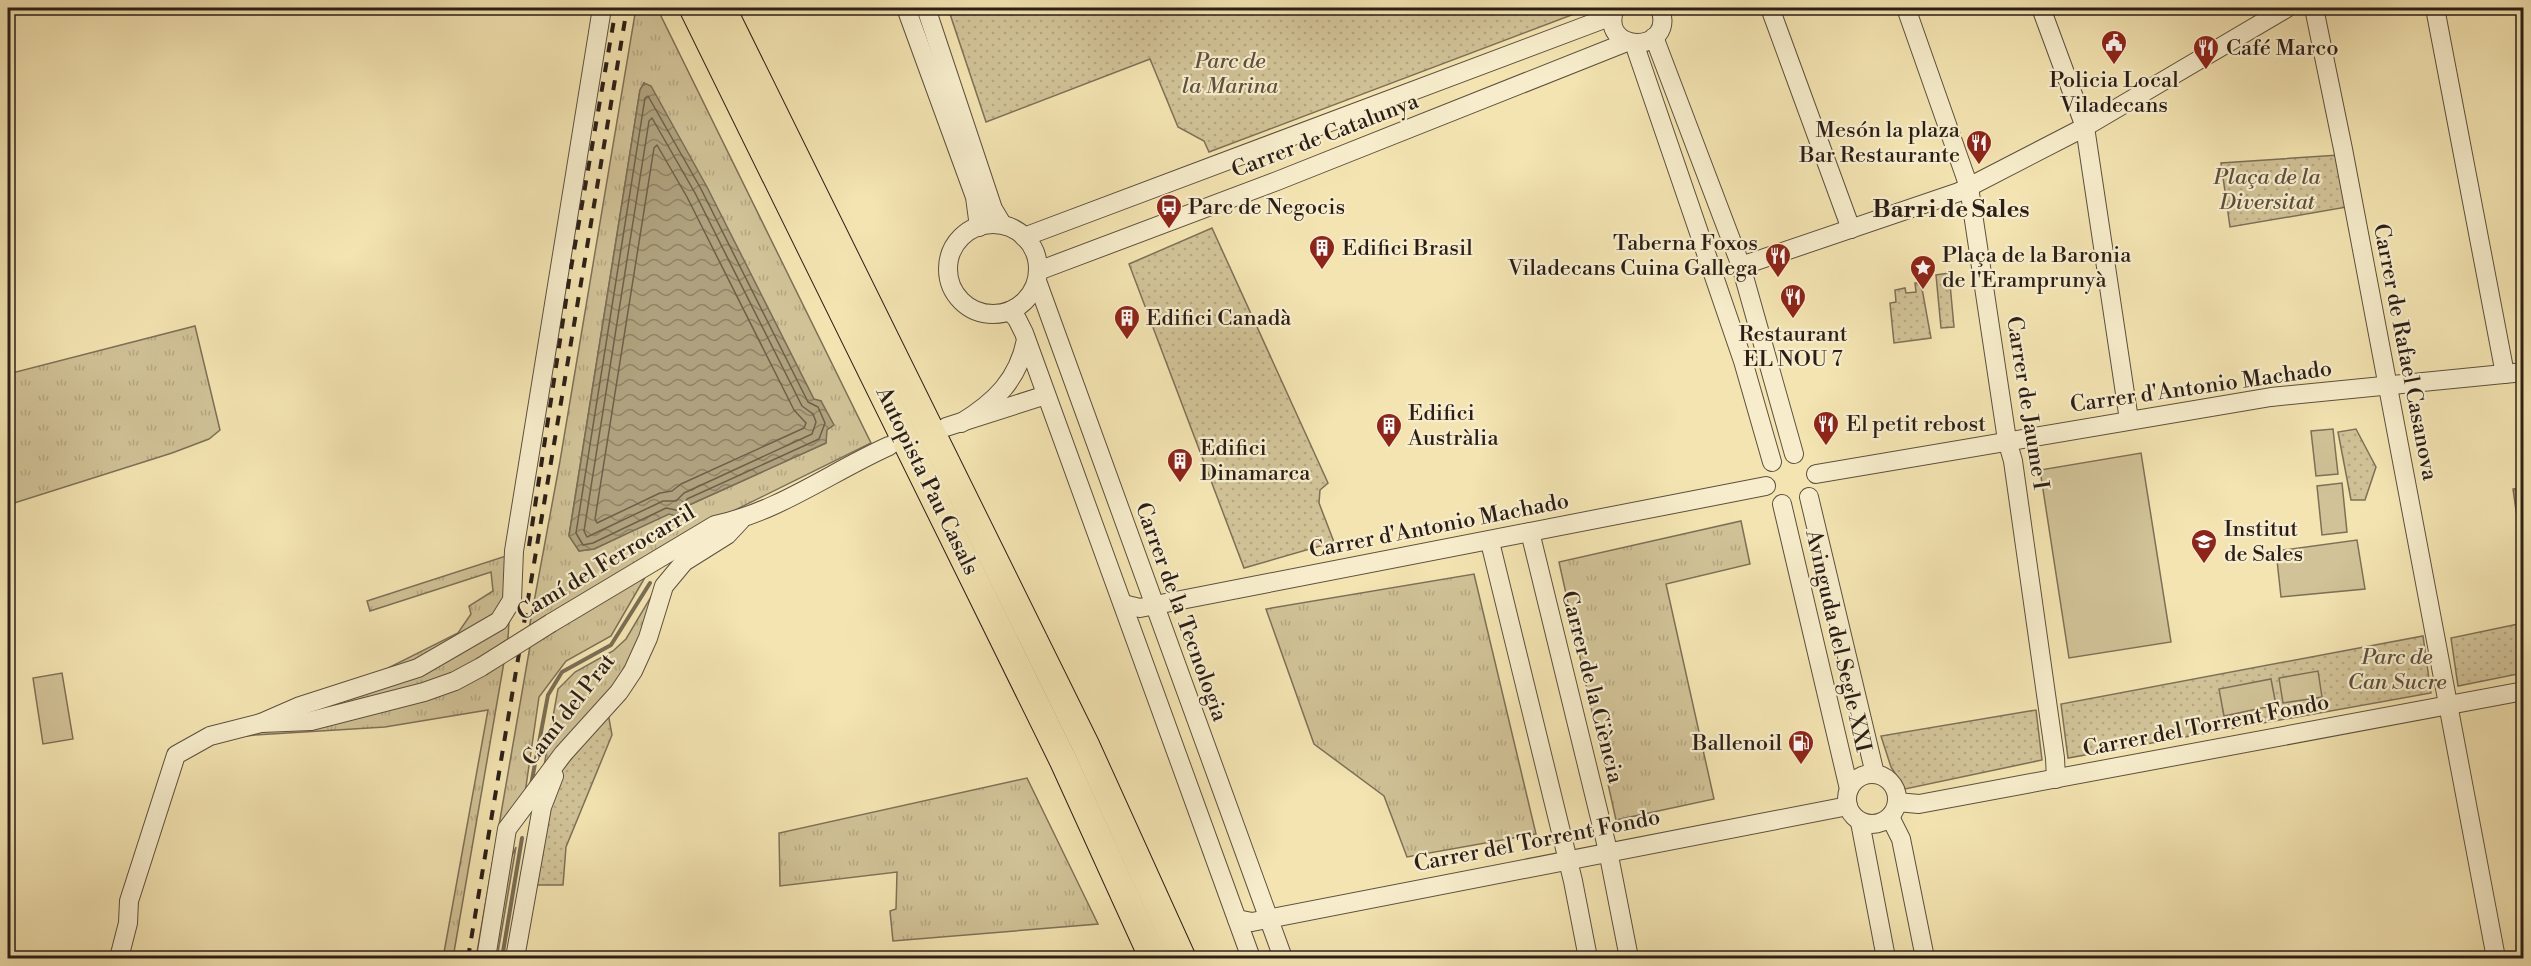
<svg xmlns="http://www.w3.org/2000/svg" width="2531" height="966" viewBox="0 0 2531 966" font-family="'Libre Bodoni',serif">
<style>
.grass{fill:url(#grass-tufts);stroke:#7e7058;stroke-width:1.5;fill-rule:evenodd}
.park{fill:url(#park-dots);stroke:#7e7058;stroke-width:1.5}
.pitch{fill:#d1c297;stroke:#7e7058;stroke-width:1.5}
.water{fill:url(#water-waves);stroke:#7a6d55;stroke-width:1.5}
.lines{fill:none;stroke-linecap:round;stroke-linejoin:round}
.shore{stroke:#6d604a;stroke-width:1.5}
.stream{stroke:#7a6d55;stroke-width:4}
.minor-casing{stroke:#5d503e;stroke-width:20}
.highway-casing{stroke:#2b1e18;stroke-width:29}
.minor{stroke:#f7edcc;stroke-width:18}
.highway{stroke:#f3e4b1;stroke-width:27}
.rail{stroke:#2b1e18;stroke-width:4;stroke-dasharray:10 10;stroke-linecap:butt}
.minor-bridge-casing{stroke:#5d503e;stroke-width:20;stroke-linecap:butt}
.minor-bridge{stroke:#f7edcc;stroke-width:18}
.labels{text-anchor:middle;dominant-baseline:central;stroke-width:4.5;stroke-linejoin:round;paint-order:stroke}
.poi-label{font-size:22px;fill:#2b1e18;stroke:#f7edcc;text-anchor:start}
.park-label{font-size:22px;font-style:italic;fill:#5d4f3e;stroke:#f7edcc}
.street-label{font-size:22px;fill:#2b1e18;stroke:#f7edcc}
.neighbourhood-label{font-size:24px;font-weight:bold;fill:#2b1e18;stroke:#f7edcc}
</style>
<defs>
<pattern id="grass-tufts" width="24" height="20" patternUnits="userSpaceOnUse" patternTransform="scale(1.5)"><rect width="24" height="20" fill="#d1c297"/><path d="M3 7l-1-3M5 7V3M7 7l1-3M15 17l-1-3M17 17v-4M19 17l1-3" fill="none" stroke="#b4a681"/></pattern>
<pattern id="park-dots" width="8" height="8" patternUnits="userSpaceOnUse" patternTransform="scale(1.5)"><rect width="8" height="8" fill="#d1c297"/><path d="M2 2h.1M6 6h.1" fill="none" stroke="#b4a681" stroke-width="1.8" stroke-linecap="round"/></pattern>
<pattern id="water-waves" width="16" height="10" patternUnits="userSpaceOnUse" patternTransform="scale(1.5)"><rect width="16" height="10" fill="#afa17d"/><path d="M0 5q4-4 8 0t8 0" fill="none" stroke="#8f8365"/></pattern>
</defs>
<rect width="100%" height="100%" fill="#f3e4b1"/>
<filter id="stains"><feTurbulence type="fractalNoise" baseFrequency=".00333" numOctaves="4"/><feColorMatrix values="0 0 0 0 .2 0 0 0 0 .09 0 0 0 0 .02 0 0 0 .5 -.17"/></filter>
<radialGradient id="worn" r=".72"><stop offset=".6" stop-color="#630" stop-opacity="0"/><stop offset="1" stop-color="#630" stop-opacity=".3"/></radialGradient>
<!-- grass -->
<g class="grass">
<path d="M636 8H657L871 443 725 515 529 629 560 461ZM644 83 814 400 821 401 826 443 689 505 688 516 682 518 669 513 594 549 579 551 569 535 640 90Z"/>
<polygon points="195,326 220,430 209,439 172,453 8,505 8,374"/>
<polygon points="1741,521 1750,564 1666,584 1714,799 1616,820 1559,562"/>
<polygon points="509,555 502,609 495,617 379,679 386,669 458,633 471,614 469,606 493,591 491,572 370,611 367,601"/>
<polygon points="651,567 611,636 566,661 539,697 524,800 504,826 482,958 476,958 530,646"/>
<polygon points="1474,574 1536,834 1407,857 1384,796 1314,744 1266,609"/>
<polygon points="658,593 619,686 542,777 558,689 575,672 613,651 626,639 652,595"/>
<polygon points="509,621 508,639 457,673 417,690 313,712 311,709"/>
<path d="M504 662 453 958H443L488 710 385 727 255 735 215 740C312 719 420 719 504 662Z"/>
<polygon points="1027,778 1098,924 893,941 890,911 896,909 897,872 780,886 779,833"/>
<polygon points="516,847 497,958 490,958 505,870"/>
</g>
<!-- park -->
<g class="park">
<polygon points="948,8 1590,8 1209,152 1204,141 1178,127 1150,59 986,122"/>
<polygon points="2339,155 2347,207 2230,227 2221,163"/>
<polygon points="1212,228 1328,483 1320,490 1319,503 1334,542 1244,568 1129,264"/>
<polygon points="1949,273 1954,327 1941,328 1936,275"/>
<polygon points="1915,283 1921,283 1931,338 1894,343 1890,303 1896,302 1895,290 1905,288 1906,293 1916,292"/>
<polygon points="2356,429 2376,467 2365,500 2351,500 2338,432"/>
<polygon points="2523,623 2523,673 2458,686 2451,638"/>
<polygon points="2423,636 2431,693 2068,758 2061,704"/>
<polygon points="2036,710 2042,760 1905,789 1891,767 1881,736"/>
<polygon points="608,713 612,735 566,847 563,885 532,885 546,806 559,774"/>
</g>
<!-- pitch -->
<g class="pitch">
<polygon points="2333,429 2338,474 2316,476 2311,431"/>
<polygon points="2141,453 2171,642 2069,658 2040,470"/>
<polygon points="2342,483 2347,532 2322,535 2317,486"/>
<polygon points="2357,540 2365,589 2281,597 2276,551"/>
<polygon points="2318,671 2322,697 2283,703 2279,678"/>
<polygon points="62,673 73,739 43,744 33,678"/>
<polygon points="2271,679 2276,705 2224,716 2219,689"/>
</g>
<!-- water -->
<g class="water">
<polygon points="644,83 651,86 707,187 814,399 821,401 834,425 827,430 826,443 689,505 688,516 682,518 669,514 594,549 579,551 569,536 640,90"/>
<polygon points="2523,487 2523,523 2518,524 2513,489"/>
</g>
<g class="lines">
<!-- shore -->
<g class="shore">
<polygon points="648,96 701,189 808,402 818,407 825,423 819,439 687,499 681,511 666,508 593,543 583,545 576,533 645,98"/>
<polygon points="652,118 695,193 802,406 813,414 816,422 812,434 684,493 676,501 663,501 587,537 584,531 649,121"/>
<polygon points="657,145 687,197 794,410 806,423 804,428 681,484 672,491 660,493 597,523 595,519 654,148"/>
</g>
<!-- stream -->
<g class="stream">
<polyline points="8,10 16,8"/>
<polyline points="531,785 548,695 562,672 611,645 650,583"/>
<polyline points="502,958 522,838"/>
</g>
<defs>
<g id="minor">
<polyline points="906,8 975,197 979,227"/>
<polyline points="926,8 993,209 1002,224"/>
<path d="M1615 8C1597 54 1677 55 1660 8"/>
<polyline points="1770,8 1851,229"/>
<polyline points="1906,8 1969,187 2007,440 2013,461 2055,758 2056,779"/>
<polyline points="2041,8 2085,127 2129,420"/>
<polyline points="2314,8 2343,149 2496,958"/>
<polyline points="2435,8 2505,374"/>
<polyline points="1654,37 1741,266 1794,454"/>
<polyline points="1634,43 1743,361 1772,462"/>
<circle cx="993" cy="269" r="45"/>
<polyline points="1024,237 1612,16"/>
<polyline points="1741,266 1959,192 2085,127 2287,8"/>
<polyline points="1038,271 1277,181 1627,42"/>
<polyline points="1037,281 1283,958"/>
<polyline points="1010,311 1017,319 1024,333 1251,958"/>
<path d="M961 423C995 402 1018 380 1026 340"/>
<polyline points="946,427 1046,395"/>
<polyline points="1816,474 2271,397 2524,372"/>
<polyline points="1809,497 1875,774"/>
<polyline points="1782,504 1849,789"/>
<polyline points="1530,532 1608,851 1629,958"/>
<polyline points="1490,542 1573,881 1588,958"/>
<polyline points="1123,604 1140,608 1766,486"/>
<path d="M551 623 715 525C778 512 831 472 889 446"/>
<polyline points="261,723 300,706 418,668 499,621 512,600 514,551 602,8"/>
<circle cx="1872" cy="799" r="25"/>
<polyline points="1897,802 1919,804 2524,691"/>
<polyline points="1890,817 1901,839 1925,958"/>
<polyline points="1860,822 1886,958"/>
<polyline points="1237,919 1252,922 1848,806"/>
<polyline points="119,958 128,923 129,901 176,755 210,736 261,723 311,721 424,692 455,681 481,667"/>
<polyline points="486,958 507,829 563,754 619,692 633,671 648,638 664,586 684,562 727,535 741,520"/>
<polyline points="515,958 542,807 554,776"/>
</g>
<g id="highway">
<polyline points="693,8 1063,760 1153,958"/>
<polyline points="722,8 1086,746 1182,958"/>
</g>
</defs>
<!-- minor casing -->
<use href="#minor" class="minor-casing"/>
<!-- highway casing -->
<use href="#highway" class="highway-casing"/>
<!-- minor -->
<use href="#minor" class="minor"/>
<!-- highway -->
<use href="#highway" class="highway"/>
<!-- rail -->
<g class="rail">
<polyline points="529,546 570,274 616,8"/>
<polyline points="468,958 627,8"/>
</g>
<defs>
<polyline id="minor-bridge" points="481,667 551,623"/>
</defs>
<!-- minor-bridge casing -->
<use href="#minor-bridge" class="minor-bridge-casing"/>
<!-- minor-bridge -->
<use href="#minor-bridge" class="minor-bridge"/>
</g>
<!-- icons -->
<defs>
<symbol id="civic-pin" viewBox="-11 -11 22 30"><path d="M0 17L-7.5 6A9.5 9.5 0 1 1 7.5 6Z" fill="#8f2418" stroke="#f7edcc"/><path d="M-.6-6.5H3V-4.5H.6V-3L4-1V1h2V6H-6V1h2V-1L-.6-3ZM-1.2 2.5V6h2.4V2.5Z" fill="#fff"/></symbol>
<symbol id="restaurant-pin" viewBox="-11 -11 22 30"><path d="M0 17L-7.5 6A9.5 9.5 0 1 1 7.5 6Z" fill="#8f2418" stroke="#f7edcc"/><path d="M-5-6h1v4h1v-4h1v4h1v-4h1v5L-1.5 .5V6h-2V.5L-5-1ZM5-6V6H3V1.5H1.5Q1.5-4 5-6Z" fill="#fff"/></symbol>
<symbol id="bus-pin" viewBox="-11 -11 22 30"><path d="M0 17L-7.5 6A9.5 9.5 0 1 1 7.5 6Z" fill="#8f2418" stroke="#f7edcc"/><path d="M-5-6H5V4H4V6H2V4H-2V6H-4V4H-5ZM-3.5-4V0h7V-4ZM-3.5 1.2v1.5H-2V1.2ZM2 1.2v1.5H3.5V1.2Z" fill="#fff"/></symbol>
<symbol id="building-pin" viewBox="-11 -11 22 30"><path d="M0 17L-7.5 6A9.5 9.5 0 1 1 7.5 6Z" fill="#8f2418" stroke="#f7edcc"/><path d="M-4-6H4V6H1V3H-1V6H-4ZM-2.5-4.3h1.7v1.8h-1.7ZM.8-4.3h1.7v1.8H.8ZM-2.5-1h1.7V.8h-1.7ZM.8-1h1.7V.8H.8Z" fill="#fff"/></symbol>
<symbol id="sight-pin" viewBox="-11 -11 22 30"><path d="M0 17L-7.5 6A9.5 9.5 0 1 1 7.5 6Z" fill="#8f2418" stroke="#f7edcc"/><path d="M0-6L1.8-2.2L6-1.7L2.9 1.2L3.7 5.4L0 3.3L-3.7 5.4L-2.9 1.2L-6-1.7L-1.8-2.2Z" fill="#fff"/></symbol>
<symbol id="school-pin" viewBox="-11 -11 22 30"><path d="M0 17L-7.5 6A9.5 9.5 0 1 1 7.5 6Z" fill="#8f2418" stroke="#f7edcc"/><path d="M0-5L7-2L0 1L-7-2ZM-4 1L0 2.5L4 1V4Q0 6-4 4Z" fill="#fff"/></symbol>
<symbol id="fuel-pin" viewBox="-11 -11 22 30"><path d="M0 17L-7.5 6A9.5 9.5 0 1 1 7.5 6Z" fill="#8f2418" stroke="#f7edcc"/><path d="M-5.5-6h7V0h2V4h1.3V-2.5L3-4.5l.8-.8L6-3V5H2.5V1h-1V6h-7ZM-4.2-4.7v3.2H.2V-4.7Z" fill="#fff"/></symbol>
</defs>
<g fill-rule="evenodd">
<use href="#civic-pin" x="2099" y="28" width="30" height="40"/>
<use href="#restaurant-pin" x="2191" y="33" width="30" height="40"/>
<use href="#restaurant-pin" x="1964" y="128" width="30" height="40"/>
<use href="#bus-pin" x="1154" y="192" width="30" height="40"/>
<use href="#building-pin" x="1307" y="233" width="30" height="40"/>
<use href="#restaurant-pin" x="1763" y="241" width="30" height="40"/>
<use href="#sight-pin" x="1908" y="253" width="30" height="40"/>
<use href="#restaurant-pin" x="1778" y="282" width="30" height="40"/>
<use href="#building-pin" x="1112" y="303" width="30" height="40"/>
<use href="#restaurant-pin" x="1811" y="409" width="30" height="40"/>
<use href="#building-pin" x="1374" y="411" width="30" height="40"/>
<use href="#building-pin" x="1165" y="446" width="30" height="40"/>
<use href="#school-pin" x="2189" y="527" width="30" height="40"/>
<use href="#fuel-pin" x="1786" y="728" width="30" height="40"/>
</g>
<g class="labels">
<!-- poi labels -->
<g class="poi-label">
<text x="2226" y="48">Café Marco</text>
<text x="2114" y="80" text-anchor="middle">Policia Local<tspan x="2114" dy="25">Viladecans</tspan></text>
<text x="1960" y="130" text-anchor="end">Mesón la plaza<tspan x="1960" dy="25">Bar Restaurante</tspan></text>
<text x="1188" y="207">Parc de Negocis</text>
<text x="1758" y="243" text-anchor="end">Taberna Foxos<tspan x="1758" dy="25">Viladecans Cuina Gallega</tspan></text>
<text x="1342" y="248">Edifici Brasil</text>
<text x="1942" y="255">Plaça de la Baronia<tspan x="1942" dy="25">de l'Eramprunyà</tspan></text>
<text x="1146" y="318">Edifici Canadà</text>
<text x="1793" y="334" text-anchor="middle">Restaurant<tspan x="1793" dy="25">EL NOU 7</tspan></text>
<text x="1408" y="413">Edifici<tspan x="1408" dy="25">Austràlia</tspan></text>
<text x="1846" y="424">El petit rebost</text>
<text x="1200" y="448">Edifici<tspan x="1200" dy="25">Dinamarca</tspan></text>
<text x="2224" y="529">Institut<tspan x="2224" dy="25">de Sales</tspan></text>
<text x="1782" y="743" text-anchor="end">Ballenoil</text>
</g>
<!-- park labels -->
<g class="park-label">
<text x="1230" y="61">Parc de<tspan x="1230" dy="25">la Marina</tspan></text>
<text x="2267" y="177">Plaça de la<tspan x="2267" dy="25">Diversitat</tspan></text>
<text x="2397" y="657">Parc de<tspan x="2397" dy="25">Can Sucre</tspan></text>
</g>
<!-- street labels -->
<g class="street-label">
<text transform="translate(1325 136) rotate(-21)">Carrer de Catalunya</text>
<text transform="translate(2405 352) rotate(79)">Carrer de Rafael Casanova</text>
<text transform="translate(2201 387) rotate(-8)">Carrer d'Antonio Machado</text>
<text transform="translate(2027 403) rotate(81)">Carrer de Jaume I</text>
<text transform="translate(927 481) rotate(64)">Autopista Pau Casals</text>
<text transform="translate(1439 526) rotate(-11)">Carrer d'Antonio Machado</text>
<text transform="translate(606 563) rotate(-31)">Camí del Ferrocarril</text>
<text transform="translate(1181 612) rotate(70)">Carrer de la Tecnologia</text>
<text transform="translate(1838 641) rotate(77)">Avinguda del Segle XXI</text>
<text transform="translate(1592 687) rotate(76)">Carrer de la Ciència</text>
<text transform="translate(569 710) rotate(-52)">Camí del Prat</text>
<text transform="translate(2206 726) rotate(-11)">Carrer del Torrent Fondo</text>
<text transform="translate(1537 841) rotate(-11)">Carrer del Torrent Fondo</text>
</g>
<!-- neighbourhood labels -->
<g class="neighbourhood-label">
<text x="1951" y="210">Barri de Sales</text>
</g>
</g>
<!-- margin -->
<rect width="2531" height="966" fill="none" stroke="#f3e4b1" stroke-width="30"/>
<rect x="9" y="9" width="2513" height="948" fill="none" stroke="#2b1e18" stroke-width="3"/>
<rect x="15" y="15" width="2501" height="936" fill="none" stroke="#2b1e18" stroke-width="1.5"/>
<rect width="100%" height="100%" filter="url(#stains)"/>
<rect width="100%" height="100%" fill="url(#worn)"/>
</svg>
